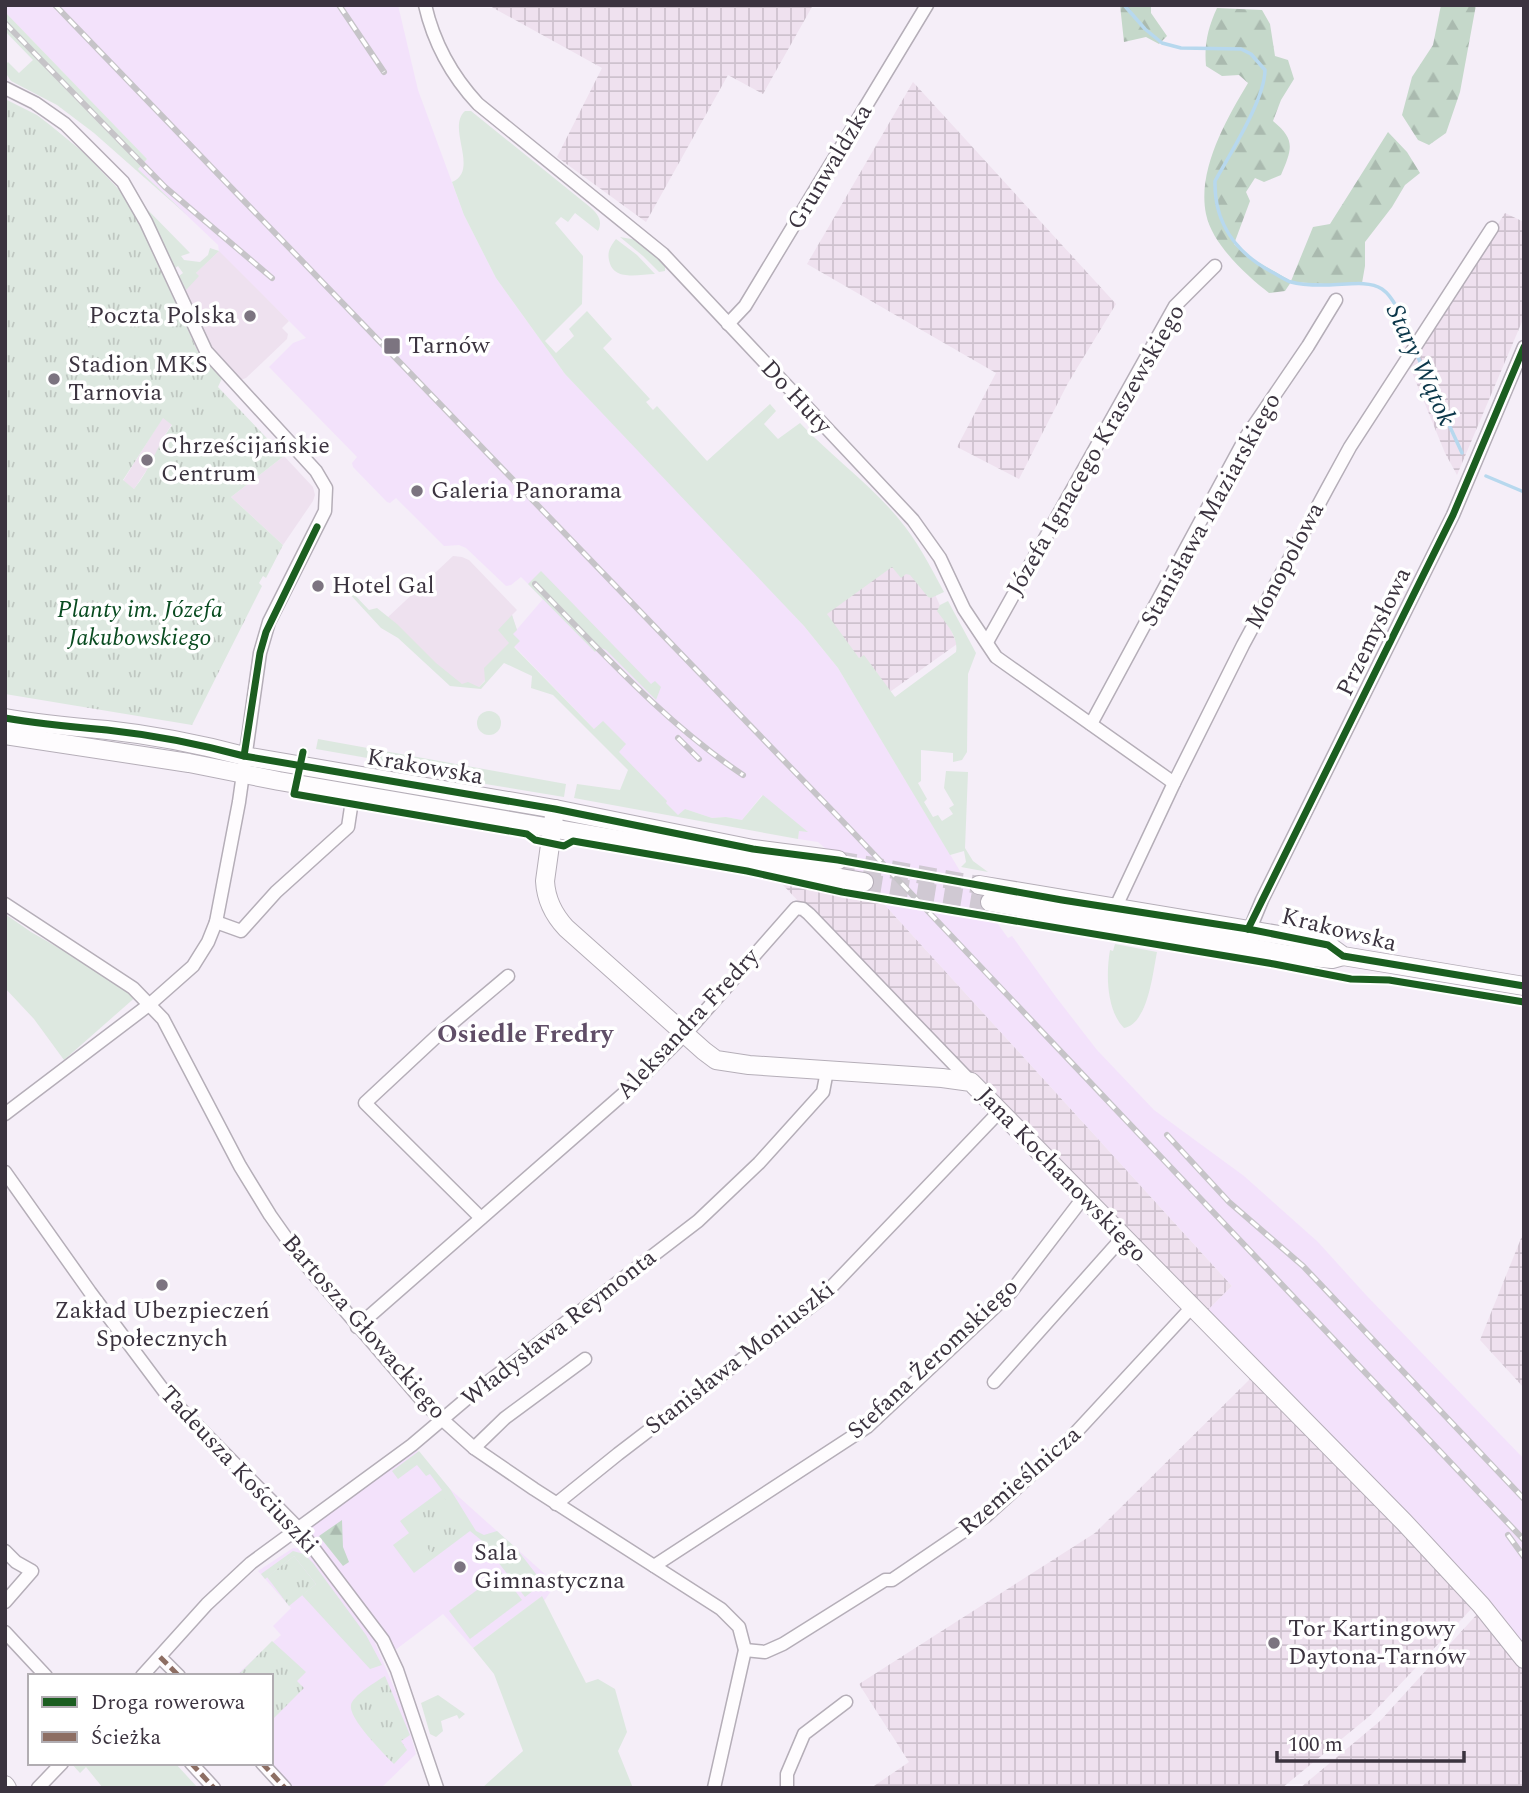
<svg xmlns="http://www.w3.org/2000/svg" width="1529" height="1793" viewBox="0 0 1529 1793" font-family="Spectral,serif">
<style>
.commercial{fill:#eee1ef}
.industrial{fill:url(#industrial-grid)}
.built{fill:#f3e2fb}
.grass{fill:#dde8e0}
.forest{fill:url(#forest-firs)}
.park{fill:url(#park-tufts);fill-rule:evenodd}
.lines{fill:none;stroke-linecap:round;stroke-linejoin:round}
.stream{stroke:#b7d8ee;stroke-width:3.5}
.secondary-tunnel{stroke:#d0c9d3;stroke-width:18;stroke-dasharray:18 9;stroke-linecap:butt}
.street-casing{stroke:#b5aeb8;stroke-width:15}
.secondary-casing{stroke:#b5aeb8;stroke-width:20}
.street{stroke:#fefcfe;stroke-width:12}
.secondary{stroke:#fefcfe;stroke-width:18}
.rail-casing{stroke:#c6c4c8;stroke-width:6}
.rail{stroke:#fff;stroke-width:3.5;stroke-dasharray:10;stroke-linecap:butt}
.quiet{stroke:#8d6e63;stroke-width:5;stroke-dasharray:10 5;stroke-linecap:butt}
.cycleway-casing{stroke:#fff;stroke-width:11}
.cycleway{stroke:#1b5e20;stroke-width:7}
.poi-dot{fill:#7c7480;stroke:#fff;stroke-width:2.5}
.labels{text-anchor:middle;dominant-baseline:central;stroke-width:7;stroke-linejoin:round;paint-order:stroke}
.street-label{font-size:24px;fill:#3b333f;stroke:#fff}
.poi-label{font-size:24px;fill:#3b333f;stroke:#fff;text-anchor:start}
.park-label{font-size:24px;font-style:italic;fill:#094b20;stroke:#fff}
.water-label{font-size:26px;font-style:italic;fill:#0b374a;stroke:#fff}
.neighbourhood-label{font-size:26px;font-weight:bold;fill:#604e67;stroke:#fff}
</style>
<defs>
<pattern id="industrial-grid" width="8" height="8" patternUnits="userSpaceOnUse" patternTransform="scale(1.75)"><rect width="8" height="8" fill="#efe1ef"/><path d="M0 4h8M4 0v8" fill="none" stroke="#cec2ce"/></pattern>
<pattern id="forest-firs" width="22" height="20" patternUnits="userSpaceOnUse" patternTransform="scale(1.75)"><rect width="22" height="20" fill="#c5d8ca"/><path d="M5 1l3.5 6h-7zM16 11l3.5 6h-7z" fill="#aabaaf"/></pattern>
<pattern id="park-tufts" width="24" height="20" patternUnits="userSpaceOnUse" patternTransform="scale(1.75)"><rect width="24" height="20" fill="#dde8e0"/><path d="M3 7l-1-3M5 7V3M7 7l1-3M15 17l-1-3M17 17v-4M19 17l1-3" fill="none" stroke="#bfc7c1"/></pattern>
</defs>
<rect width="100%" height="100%" fill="#f5eef8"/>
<!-- commercial -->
<g class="commercial">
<polygon points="220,250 289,321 282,328 288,334 287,339 246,378 238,381 209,350 180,277 196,273"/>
<polygon points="163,417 172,424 160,442 160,450 134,489 123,481"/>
<polygon points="284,456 313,487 315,495 313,501 283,545 231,497"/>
<polygon points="453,556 462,557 469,560 517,610 512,615 517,630 513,634 520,641 479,687 454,685 387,618"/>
</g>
<!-- industrial -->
<g class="industrial">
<polygon points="488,5 813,5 763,94 728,75 646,222 557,157 602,68"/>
<polygon points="913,82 1116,304 1068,383 1019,479 957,447 996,373 807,264"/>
<polygon points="1505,213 1524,222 1524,317 1457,475 1445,453 1409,365"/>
<polygon points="914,547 957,644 887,694 824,614"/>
<polygon points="765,866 864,882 1232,1286 1205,1313 961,1073"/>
<polygon points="1524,1231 1524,1388 1480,1340"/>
<polygon points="1250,1379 1264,1389 1474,1606 1372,1714 1282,1788 871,1788 909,1762 859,1684 1095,1533"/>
<polygon points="1479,1612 1524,1669 1524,1788 1300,1788 1380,1721"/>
</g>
<!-- built -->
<g class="built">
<polygon points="5,5 398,5 418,90 464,215 496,278 565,374 729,545 804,626 838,668 960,871 1008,938 1012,936 1056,997 1097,1050 1154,1110 1244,1176 1318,1242 1366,1295 1524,1459 1524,1659 1429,1534 1386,1499 1205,1313 1232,1286 864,882 818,842 798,839 799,830 806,832 762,795 742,820 726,817 712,818 685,809 678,816 514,646 513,634 543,599 521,577 511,585 506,586 466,548 459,545 444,546 396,498 390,503 387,502 353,467 352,463 357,457 269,367 293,343 306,338 219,251 218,245 138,169 147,159 5,12"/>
<polygon points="412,1445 450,1489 556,1584 544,1601 541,1597 473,1648 443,1614 390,1654 299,1529"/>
<polygon points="293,1548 305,1549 373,1638 403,1709 416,1754 381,1788 290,1788 267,1763 271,1763 271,1676 235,1676 281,1635 273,1626 291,1608 258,1571"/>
</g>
<!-- grass -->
<g class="grass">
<polygon points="5,12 147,159 138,169 188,216 94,133 57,105 11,81 5,72 5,65 8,62 19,73 33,60 5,31"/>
<path d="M465 111H471L590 207C598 214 603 221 598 231L575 213 568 222 561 217 555 223 583 256 582 304 545 341 556 353 574 336 569 329 587 311 612 339 603 348 650 399 646 402 653 410 657 406 707 461 770 404 776 411 764 424 778 439 800 423C831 456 870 484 898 518 917 540 930 566 944 592L931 598 928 597 910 575 906 574 901 578 892 567 827 614 859 658 864 655 895 697 956 652C959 636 945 623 937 611L940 605 948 601 976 653 968 674 967 752 962 760 953 762V753L921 750V781L918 783 927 799 924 802 933 817 938 815 942 821 953 814 949 808 954 805 944 788 946 771 968 772 965 848 973 861 988 872 961 867 966 862 964 851 950 855 838 668 804 626 565 374 496 278 464 215 452 182C480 170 446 128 465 111Z"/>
<polygon points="139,201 190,253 181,256 184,260 200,262 208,255 210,248 219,251 196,273 199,276 186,290 179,276 183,273 178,266 175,268"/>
<polygon points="620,237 637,240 665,264 665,271 659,272 643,256"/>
<path d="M616 239 637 255 655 274C639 274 613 282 609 260 607 251 611 246 616 239Z"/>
<polygon points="541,571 651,684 655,681 661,687 656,700 606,650 599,647 595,652 528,584"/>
<polygon points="347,587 369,610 377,608 397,624 436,663 462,684 468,682 479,687 485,681 484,668 509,643 498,630 512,615 517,630 513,634 520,641 514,647 594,729 603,721 626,744 619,752 667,801 666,803 678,815 685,809 712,818 726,817 742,820 763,795 808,832 799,831 798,839 574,798 577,784 620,790 628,770 553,695 531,688 532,676 504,663 481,689 450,686 398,638 381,628 346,590"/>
<circle cx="489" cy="723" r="12"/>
<polygon points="318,739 566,784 564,797 479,783 436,770 316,749"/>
<polygon points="5,914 31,932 139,994 64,1060 34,1019 5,988"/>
<path d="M1115 944 1157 952C1153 972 1148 1024 1124 1028 1106 1010 1106 973 1110 950L1113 951Z"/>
<polygon points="419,1451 450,1489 476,1531 484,1535 497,1531 516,1548 543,1583 525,1597 481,1540 470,1531 414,1573 393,1545 409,1533 400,1521 442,1490 430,1474 426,1476 417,1465 398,1479 392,1471"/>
<polygon points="293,1551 304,1554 313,1563 366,1635 382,1665 370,1669 302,1595 316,1584 294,1556 265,1579 261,1574"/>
<polygon points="501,1572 522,1600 470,1639 449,1611"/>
<polygon points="542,1596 586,1683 598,1679 615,1689 627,1732 618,1751 633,1788 482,1788 523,1751 494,1674 473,1648"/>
<polygon points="438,1695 465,1714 459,1719 457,1715 441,1721 443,1731 436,1737 430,1734 421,1703"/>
<polygon points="71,1763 175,1763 198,1788 103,1788 86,1767 80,1773"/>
</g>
<!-- forest -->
<g class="forest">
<polygon points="1120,5 1151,5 1151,13 1167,36 1159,44 1146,37 1124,42"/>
<polygon points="1441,5 1476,5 1460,92 1446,133 1429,145 1418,140 1402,115 1412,77 1433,45"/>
<path d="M1217 8 1262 10 1270 24 1275 56 1288 60 1294 79 1281 100 1273 121C1296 140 1292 149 1281 175L1264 182 1255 178 1246 192 1250 201 1234 244 1247 256 1291 281 1313 227 1330 224 1388 132 1407 152 1420 173 1405 185 1392 207 1365 242V266L1362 283 1342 285 1291 282 1285 291 1269 293C1246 275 1212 244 1206 214 1197 170 1226 120 1248 83L1239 75 1222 76 1206 66C1204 44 1208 28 1217 8Z"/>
<polygon points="342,1520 343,1547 349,1562 343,1566 319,1536"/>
</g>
<!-- park -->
<g class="park">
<path d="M5 99 37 115 50 125 83 152 128 199 198 352 223 376 218 387 284 456 231 497 283 545 266 578 263 576 259 583 262 586 192 725 5 694ZM163 418 172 425C156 446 152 467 134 489L123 480Z"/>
<polygon points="444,1498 466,1530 431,1553 410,1521"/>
<polygon points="294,1556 316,1584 289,1606 267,1577"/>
<polygon points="272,1641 306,1672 297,1681 304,1688 271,1721 271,1676 237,1676"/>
<path d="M385 1676 410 1735 401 1741 407 1750 394 1764C384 1754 348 1718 351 1705 352 1696 377 1681 385 1676Z"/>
</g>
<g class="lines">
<!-- stream -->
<g class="stream">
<path d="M1124 5 1145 29 1162 43 1181 48 1241 49 1251 54 1265 70C1265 99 1230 154 1215 181 1214 223 1236 253 1272 272 1278 275 1285 280 1291 282 1300 285 1314 285 1323 285 1341 286 1367 279 1382 289 1398 300 1405 329 1413 346"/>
<polyline points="1416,353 1462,453"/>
<polyline points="1486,476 1524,492"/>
</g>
<!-- secondary-tunnel -->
<g class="secondary-tunnel">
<polyline points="838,860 979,885"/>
<polyline points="864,882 990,902"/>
</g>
<defs>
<g id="street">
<path d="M425 5C434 44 451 75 478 104L663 254 913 520 940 558 964 609 996 657 1174 783"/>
<polyline points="5,88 35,103 65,124 123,182 146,222 206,351 316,471 326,488 325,511 269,622 260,653 239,802 216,922 208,942 193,966 150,1004 5,1114"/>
<polyline points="728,324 745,306 927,5"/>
<polyline points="987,642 1175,306 1215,266"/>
<polyline points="1091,724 1246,437 1308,346 1336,300"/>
<polyline points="5,904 133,988 163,1019 240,1166 270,1215 301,1259 425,1404 474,1448 534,1489 721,1609 739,1627 745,1650 714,1788"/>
<polyline points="1112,915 1174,783 1243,645 1327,489 1350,447 1492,228"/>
<polyline points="216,922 241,931 276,892 348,827 353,794"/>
<polyline points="1247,936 1262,900 1453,515 1524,347"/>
<polyline points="5,1172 90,1292 167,1395 299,1529 383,1640 397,1670 437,1788"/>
<polyline points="481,1218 365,1103 438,1035 508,976"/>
<polyline points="357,1327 638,1081 685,1034 796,908 803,909 809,914 971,1082"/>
<polyline points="994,1382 1123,1237"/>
<polyline points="474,1448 505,1418 585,1359"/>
<polyline points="556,1504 618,1454 818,1301 1000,1111"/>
<polyline points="5,1551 16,1562 32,1571 5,1602"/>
<polyline points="654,1566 867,1427 1011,1292 1083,1198"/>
<polyline points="5,1632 46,1676"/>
<polyline points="745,1650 765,1652 783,1644 885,1580 892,1580 986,1516 1067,1442 1192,1307"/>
<polyline points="160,1657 179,1676"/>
<polyline points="142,1676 207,1604 251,1563 412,1445 471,1395 698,1221 759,1163 823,1092 827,1071"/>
<polyline points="191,1763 214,1788"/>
<polyline points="262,1763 285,1788"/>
<polyline points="38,1788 62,1763"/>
<polyline points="787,1788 787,1774 804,1734 846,1702"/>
</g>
<g id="secondary">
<path d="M5 718C39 724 73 727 107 730 153 735 199 744 244 756L555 809 753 849 838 860"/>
<polyline points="5,735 189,763 279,781 864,882"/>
<path d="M555 809 545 881C546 900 553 914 566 928L704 1051 716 1060 749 1065 942 1078 971 1082 1404 1522 1481 1605 1524 1659"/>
<polyline points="979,885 1297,938 1328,945 1343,956 1524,986"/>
<polyline points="990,902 1291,955 1332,959 1343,956"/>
<polyline points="5,1785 7,1788"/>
</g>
</defs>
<!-- street casing -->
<use href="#street" class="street-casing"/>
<!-- secondary casing -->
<use href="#secondary" class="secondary-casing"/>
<!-- street -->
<use href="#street" class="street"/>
<!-- secondary -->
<use href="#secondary" class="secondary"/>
<defs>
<g id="rail">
<polyline points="55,5 849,828 1524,1540"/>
<polyline points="339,5 384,72"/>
<polyline points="5,23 165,187 272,278"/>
<path d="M535 584C601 651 664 722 743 775"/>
<polyline points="678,738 699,759"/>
<polyline points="1167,1135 1229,1202 1303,1266 1524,1499"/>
<polyline points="1508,1535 1524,1557"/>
</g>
</defs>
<!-- rail casing -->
<use href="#rail" class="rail-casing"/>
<!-- rail -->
<use href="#rail" class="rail"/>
<!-- quiet -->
<g class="quiet">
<polyline points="160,1657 179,1676"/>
<polyline points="191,1763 214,1788"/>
<polyline points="262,1763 285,1788"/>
</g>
<defs>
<g id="cycleway">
<path d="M5 718C39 724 73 727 107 730 153 735 199 744 244 756L555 809 753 849 838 860 1062 900 1248 929 1328 945 1343 956 1524 986"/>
<polyline points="303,752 294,794 527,834 535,840 564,846 573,841 747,871 842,892 1274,964 1351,979 1389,980 1524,1002"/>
<polyline points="244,756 260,653 266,632 317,527"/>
<polyline points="1248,929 1453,515 1524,347"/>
</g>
</defs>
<!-- cycleway casing -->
<use href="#cycleway" class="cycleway-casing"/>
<!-- cycleway -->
<use href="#cycleway" class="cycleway"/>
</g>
<!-- markers -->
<g class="poi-dot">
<circle cx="250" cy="316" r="7"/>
<rect x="383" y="337" width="18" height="18" rx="3.5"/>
<circle cx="54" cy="379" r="7"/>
<circle cx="147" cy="460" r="7"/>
<circle cx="417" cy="491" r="7"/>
<circle cx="318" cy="586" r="7"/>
<circle cx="162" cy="1285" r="7"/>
<circle cx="460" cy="1567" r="7"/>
<circle cx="1274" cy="1643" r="7"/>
</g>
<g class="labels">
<!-- street labels -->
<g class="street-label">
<text transform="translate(830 167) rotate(-59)">Grunwaldzka</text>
<text transform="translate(796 397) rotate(47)">Do Huty</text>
<text transform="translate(1096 450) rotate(-60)">Józefa Ignacego Kraszewskiego</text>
<text transform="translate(1211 510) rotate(-61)">Stanisława Maziarskiego</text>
<text transform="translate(1285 566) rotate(-62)">Monopolowa</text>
<text transform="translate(1374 632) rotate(-64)">Przemysłowa</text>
<text transform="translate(425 767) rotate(10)">Krakowska</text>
<text transform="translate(1339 930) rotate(14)">Krakowska</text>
<text transform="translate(688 1024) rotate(-47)">Aleksandra Fredry</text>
<text transform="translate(1062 1175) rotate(46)">Jana Kochanowskiego</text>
<text transform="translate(364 1327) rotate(49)">Bartosza Głowackiego</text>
<text transform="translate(559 1328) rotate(-38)">Władysława Reymonta</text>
<text transform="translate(740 1358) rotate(-38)">Stanisława Moniuszki</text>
<text transform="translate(933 1359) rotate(-43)">Stefana Żeromskiego</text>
<text transform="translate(239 1470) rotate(47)">Tadeusza Kościuszki</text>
<text transform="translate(1020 1481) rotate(-41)">Rzemieślnicza</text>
</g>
<!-- poi labels -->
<g class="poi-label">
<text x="236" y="316" text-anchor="end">Poczta Polska</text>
<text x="408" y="346">Tarnów</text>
<text x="68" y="365">Stadion MKS<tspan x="68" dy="28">Tarnovia</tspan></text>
<text x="161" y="446">Chrześcijańskie<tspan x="161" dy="28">Centrum</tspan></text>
<text x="431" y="491">Galeria Panorama</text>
<text x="332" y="586">Hotel Gal</text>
<text x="162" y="1311" text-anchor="middle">Zakład Ubezpieczeń<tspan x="162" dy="28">Społecznych</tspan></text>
<text x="474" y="1553">Sala<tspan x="474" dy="28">Gimnastyczna</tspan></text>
<text x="1288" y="1629">Tor Kartingowy<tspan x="1288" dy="28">Daytona-Tarnów</tspan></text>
</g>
<!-- park labels -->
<g class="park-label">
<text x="140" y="610">Planty im. Józefa<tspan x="140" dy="28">Jakubowskiego</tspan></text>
</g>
<!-- water labels -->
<g class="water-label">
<text transform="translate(1421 365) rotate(65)">Stary Wątok</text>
</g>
<!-- neighbourhood labels -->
<g class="neighbourhood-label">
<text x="525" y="1034">Osiedle Fredry</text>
</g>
</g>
<!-- border -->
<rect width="1529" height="1793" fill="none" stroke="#3b333f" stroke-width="14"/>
<!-- legend -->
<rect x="28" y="1674" width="245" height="91" fill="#ffffff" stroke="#b1adb2" stroke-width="2"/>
<rect x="42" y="1697" width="35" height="10" fill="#1b5e20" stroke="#b1adb2" stroke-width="2"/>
<text x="91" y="1709" font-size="21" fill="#3b333f">Droga rowerowa</text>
<rect x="42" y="1732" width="35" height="10" fill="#8d6e63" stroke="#b1adb2" stroke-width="2"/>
<text x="91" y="1744" font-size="21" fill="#3b333f">Ścieżka</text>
<!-- scale -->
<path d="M1277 1751v10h187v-10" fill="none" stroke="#3b333f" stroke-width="3.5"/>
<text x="1288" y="1751" font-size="21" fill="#3b333f" stroke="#ffffff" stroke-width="5" paint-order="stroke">100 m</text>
</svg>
